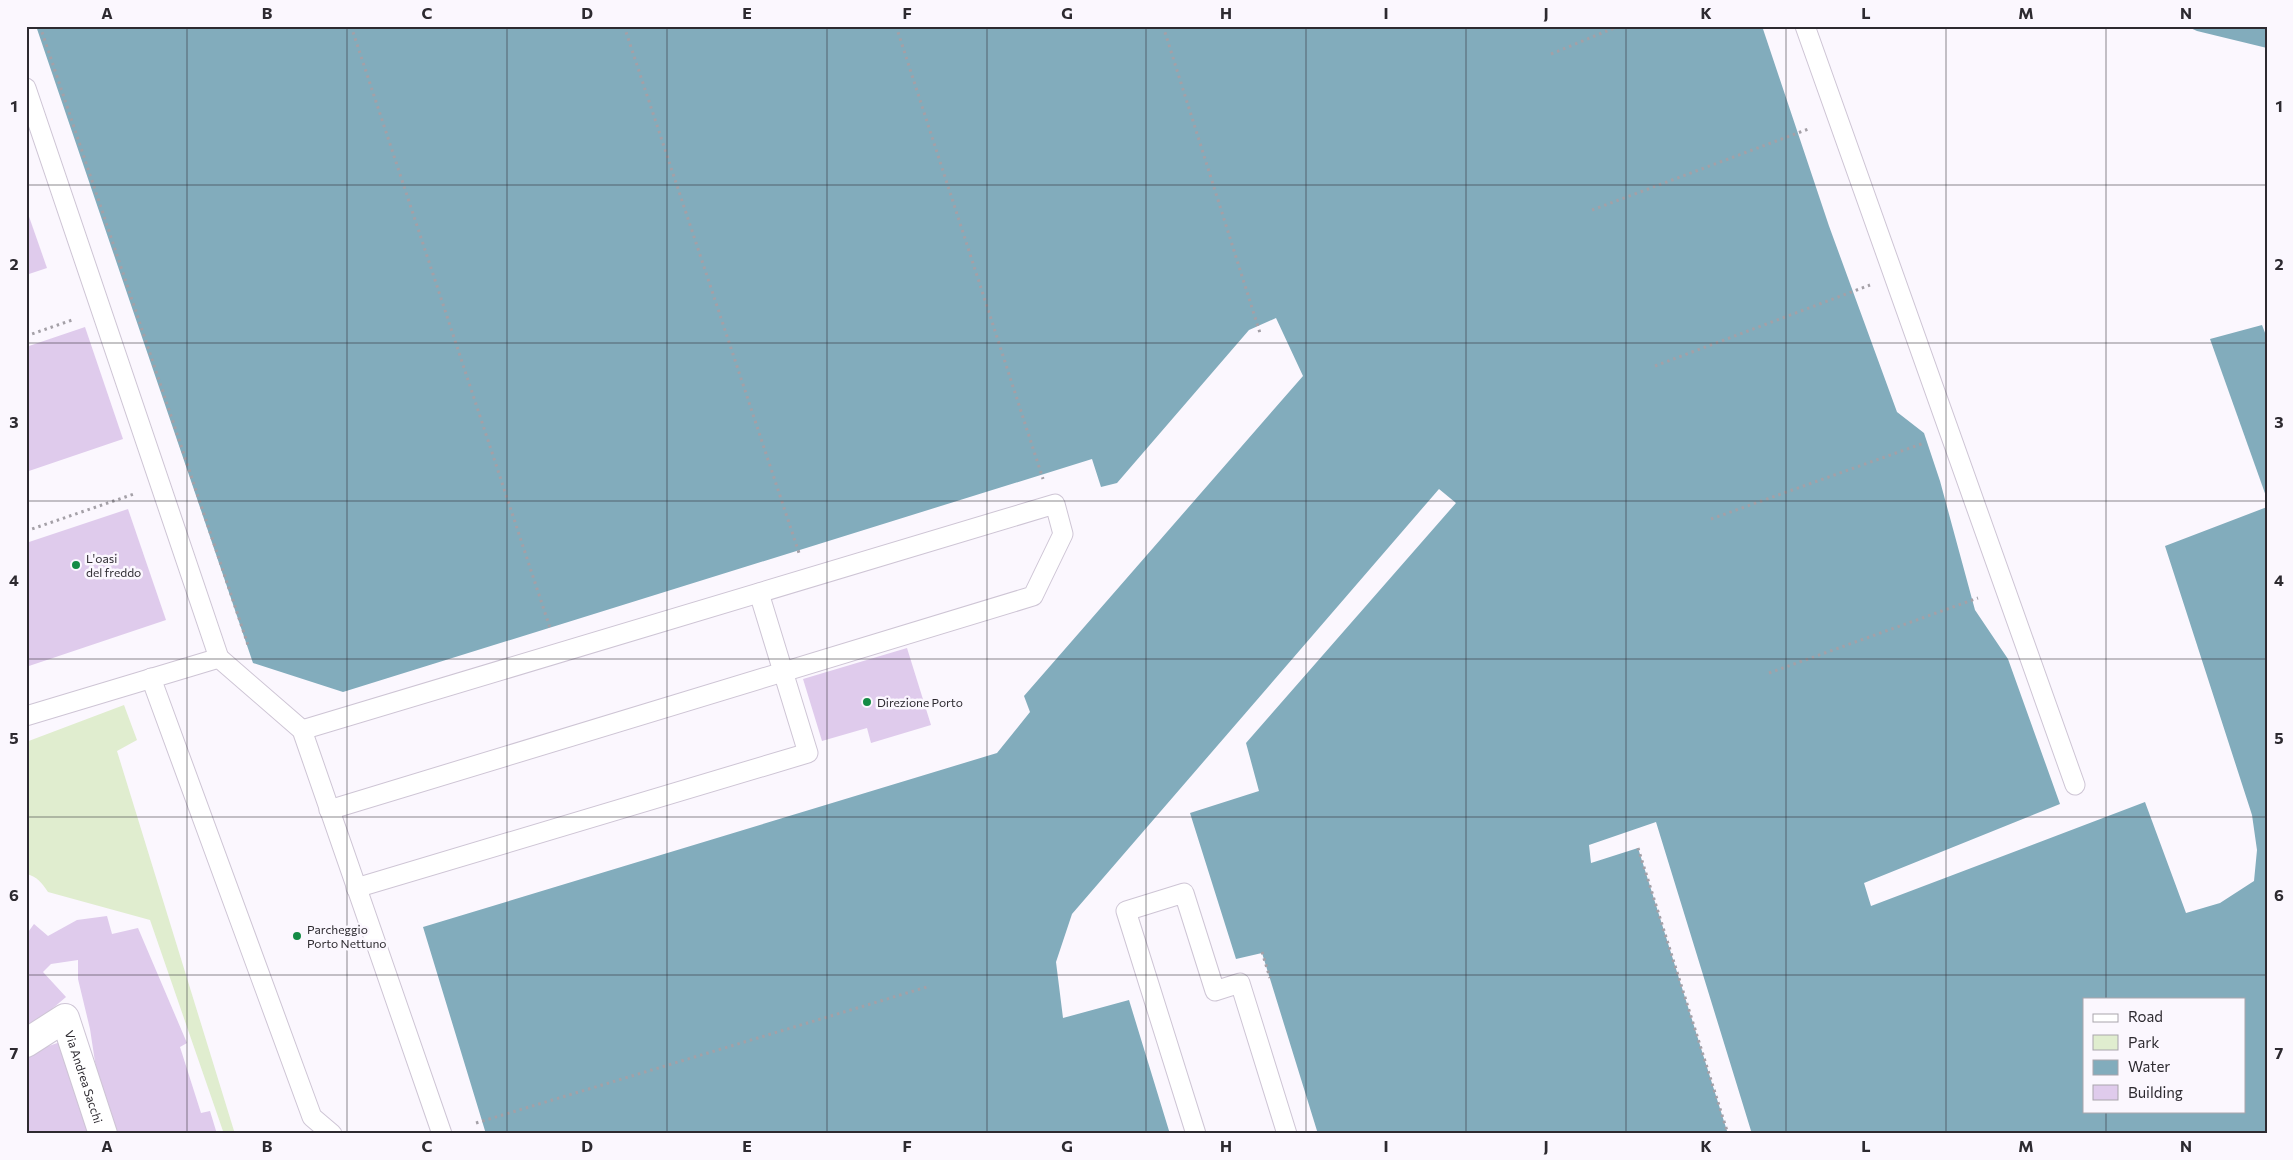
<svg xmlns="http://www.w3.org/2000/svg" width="2293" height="1160" viewBox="0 0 2293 1160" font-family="Commissioner,sans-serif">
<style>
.green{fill:#e0edcf}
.water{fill:#82acbc;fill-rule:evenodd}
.building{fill:#dfcbec}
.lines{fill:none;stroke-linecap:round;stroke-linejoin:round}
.lane-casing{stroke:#cec5d5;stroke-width:21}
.street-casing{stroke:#cec5d5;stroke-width:30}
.path{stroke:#a4a0a7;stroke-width:3;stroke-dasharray:2.5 4;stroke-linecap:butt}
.lane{stroke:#fff;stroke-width:19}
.street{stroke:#fff;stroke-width:28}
.grid{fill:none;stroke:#2d2a30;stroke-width:1;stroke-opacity:0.55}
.poi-dot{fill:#148b45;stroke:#fbf7fe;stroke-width:2}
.labels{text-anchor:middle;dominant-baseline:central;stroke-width:5;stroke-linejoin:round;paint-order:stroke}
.poi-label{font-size:12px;fill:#2d2a30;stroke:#fbf7fe;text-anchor:start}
.street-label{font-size:12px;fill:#2d2a30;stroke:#fbf7fe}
.neatline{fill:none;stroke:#2d2a30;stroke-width:2}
.grid-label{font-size:16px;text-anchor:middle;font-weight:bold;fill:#2d2a30}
</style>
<rect width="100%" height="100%" fill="#fbf7fe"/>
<!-- green -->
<path class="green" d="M124 705 137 740 117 751 235 1134H224L150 920 48 892C42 883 37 876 26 874V742Z"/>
<!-- water -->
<g class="water">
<path d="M36 26H1762L1829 226 1897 412 1924 433 1940 481 1975 610 2008 659 2060 804 1864 883 1871 906 2145 802 2186 913 2220 903 2254 881 2257 850 2252 815 2165 546 2267 507V1134H1752L1656 822 1589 845 1591 863 1638 848 1728 1134H1318L1262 953 1236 959 1190 813 1259 791 1246 743 1456 503 1439 489 1072 914 1056 962 1063 1018 1129 1000 1170 1134H486L423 927 997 753 1030 712 1024 696 1303 376 1276 318 1249 330 1117 483 1101 487 1092 459 343 692 253 663ZM2084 999H2244V1111H2084Z"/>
<polygon points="2186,26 2267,26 2267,48 2197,31"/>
<polygon points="2262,325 2267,338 2267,499 2210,339"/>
</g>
<!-- building -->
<g class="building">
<polygon points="26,208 47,268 26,275"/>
<polygon points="85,327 123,439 26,472 26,347"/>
<polygon points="128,509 166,620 26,667 26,543"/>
<polygon points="907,648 931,725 871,743 867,728 822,741 803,679"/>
<polygon points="107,916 112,934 138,928 187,1043 180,1047 201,1113 210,1111 217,1134 106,1134 90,1029 78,979 78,960 51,964 43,972 66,997 26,1031 26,935 34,924 48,936 77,920"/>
<polygon points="63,1041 96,1134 27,1134 26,1054"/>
</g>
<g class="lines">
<defs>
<g id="lane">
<polyline points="1805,26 2075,785"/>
<polyline points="26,88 219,658"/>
<polyline points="151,678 312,1117 332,1134"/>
<polyline points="26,716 219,658 302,730 442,1134"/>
<polyline points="302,730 1055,504 1063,534 1033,596 329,810"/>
<polyline points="356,888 808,753 759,593"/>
<polyline points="1196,1134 1126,911 1184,893 1215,991 1240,983 1287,1134"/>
</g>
<g id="street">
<path id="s1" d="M26 1043 65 1018 103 1134"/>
</g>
</defs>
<!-- lane casing -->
<use href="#lane" class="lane-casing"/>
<!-- street casing -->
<use href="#street" class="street-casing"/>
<!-- path -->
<g class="path">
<polyline points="40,26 248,645"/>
<polyline points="351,26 550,628"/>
<polyline points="624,26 799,553"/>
<polyline points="896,26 1043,479"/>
<polyline points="1163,26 1260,333"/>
<polyline points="1551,54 1619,26"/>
<polyline points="1592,210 1811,128"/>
<polyline points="26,336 75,319"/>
<polyline points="1655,366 1870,285"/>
<polyline points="1711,519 1924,443"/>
<polyline points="26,531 134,494"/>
<polyline points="1769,673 1978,598"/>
<polyline points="1638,848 1728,1134"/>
<polyline points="1262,952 1270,978"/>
<polyline points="476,1123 930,986"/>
</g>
<!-- lane -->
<use href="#lane" class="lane"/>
<!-- street -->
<use href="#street" class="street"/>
</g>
<!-- grid -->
<path class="grid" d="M187 26V1134M347 26V1134M507 26V1134M667 26V1134M827 26V1134M987 26V1134M1146 26V1134M1306 26V1134M1466 26V1134M1626 26V1134M1786 26V1134M1946 26V1134M2106 26V999M26 185H2267M26 343H2267M26 501H2267M26 659H2267M26 817H2267M26 975H2267M2106 1111V1134"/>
<!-- markers -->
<g class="poi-dot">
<circle cx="76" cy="565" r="5"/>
<circle cx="867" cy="702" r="5"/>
<circle cx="297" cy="936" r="5"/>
</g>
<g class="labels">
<!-- poi labels -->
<g class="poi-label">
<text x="86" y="558">L'oasi<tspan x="86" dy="14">del freddo</tspan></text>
<text x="877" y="702">Direzione Porto</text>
<text x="307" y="929">Parcheggio<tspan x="307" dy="14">Porto Nettuno</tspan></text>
</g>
<!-- street labels -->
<g class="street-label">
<text stroke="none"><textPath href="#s1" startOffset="108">Via Andrea Sacchi</textPath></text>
</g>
</g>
<!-- border -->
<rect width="2293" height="1160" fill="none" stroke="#fbf7fe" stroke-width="55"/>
<!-- legend -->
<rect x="2083" y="998" width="162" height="115" fill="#fbf7fe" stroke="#a9a5ac"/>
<rect x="2093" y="1014" width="25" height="8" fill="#ffffff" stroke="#a9a5ac"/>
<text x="2128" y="1022" font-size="15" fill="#2d2a30">Road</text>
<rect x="2093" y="1035" width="25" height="15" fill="#e0edcf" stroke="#a9a5ac"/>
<text x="2128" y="1048" font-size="15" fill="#2d2a30">Park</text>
<rect x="2093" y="1060" width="25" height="15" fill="#82acbc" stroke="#a9a5ac"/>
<text x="2128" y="1072" font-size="15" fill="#2d2a30">Water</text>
<rect x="2093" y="1085" width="25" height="15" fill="#dfcbec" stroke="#a9a5ac"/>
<text x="2128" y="1098" font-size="15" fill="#2d2a30">Building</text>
<rect x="28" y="28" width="2238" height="1104" class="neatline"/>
<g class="grid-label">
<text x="107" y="19">A</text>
<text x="267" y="19">B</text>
<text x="427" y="19">C</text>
<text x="587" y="19">D</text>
<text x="747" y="19">E</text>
<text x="907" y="19">F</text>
<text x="1067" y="19">G</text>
<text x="1226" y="19">H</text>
<text x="1386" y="19">I</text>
<text x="1546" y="19">J</text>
<text x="1706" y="19">K</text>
<text x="1866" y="19">L</text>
<text x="2026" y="19">M</text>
<text x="2186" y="19">N</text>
<text x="14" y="112">1</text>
<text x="2279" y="112">1</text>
<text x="14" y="270">2</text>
<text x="2279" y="270">2</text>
<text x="14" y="428">3</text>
<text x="2279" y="428">3</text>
<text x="14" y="586">4</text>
<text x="2279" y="586">4</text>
<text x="14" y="744">5</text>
<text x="2279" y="744">5</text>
<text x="14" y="901">6</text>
<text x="2279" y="901">6</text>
<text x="14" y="1059">7</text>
<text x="2279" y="1059">7</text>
<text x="107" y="1152">A</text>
<text x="267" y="1152">B</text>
<text x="427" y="1152">C</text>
<text x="587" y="1152">D</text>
<text x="747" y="1152">E</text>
<text x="907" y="1152">F</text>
<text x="1067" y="1152">G</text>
<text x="1226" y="1152">H</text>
<text x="1386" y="1152">I</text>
<text x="1546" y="1152">J</text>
<text x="1706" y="1152">K</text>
<text x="1866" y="1152">L</text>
<text x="2026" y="1152">M</text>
<text x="2186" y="1152">N</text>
</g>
</svg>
